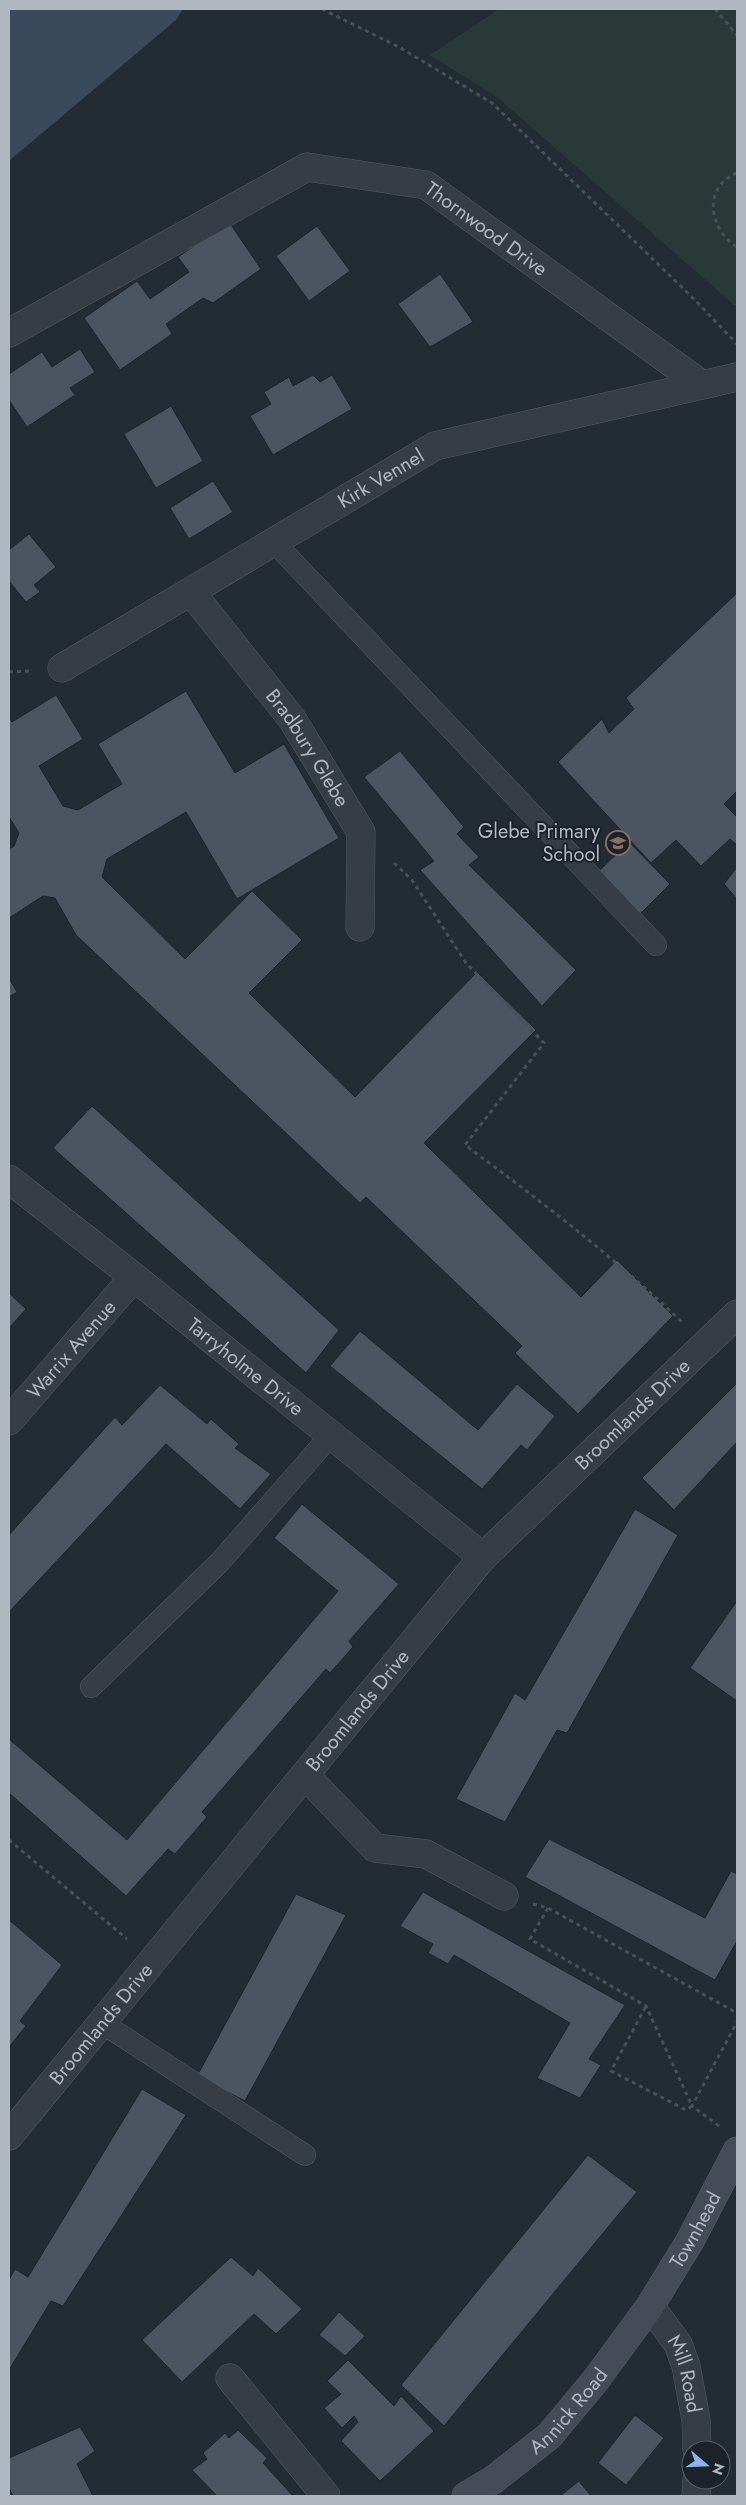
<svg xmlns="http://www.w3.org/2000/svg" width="746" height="2505" viewBox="0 0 746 2505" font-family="Jost,sans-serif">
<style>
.green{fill:#283938}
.water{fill:#3a495c}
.building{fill:#4b5561;stroke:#1d242d}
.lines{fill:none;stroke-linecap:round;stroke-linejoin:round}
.service-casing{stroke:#545b64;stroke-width:22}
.minor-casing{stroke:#545b64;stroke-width:29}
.secondary-casing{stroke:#545b64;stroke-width:29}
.path{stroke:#445456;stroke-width:3;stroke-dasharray:4 4;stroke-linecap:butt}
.service{stroke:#363d46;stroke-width:21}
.minor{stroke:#363d46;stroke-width:28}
.secondary{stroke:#454c58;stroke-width:28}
.labels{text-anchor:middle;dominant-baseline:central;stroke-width:4;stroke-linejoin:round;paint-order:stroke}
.street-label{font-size:20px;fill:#b1b8c2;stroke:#1b222a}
.poi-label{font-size:20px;fill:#b1b8c2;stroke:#1b222a;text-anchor:end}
</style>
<rect width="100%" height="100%" fill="#232b35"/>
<!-- green -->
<polygon class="green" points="499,9 737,9 737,305 734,305 498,98 430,55"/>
<!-- water -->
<polygon class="water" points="9,9 183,9 176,20 9,161"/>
<!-- building -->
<g class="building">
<polygon points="229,222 261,269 213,303 203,298 166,324 172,334 120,370 84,318 137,281 150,299 189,272 178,257"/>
<polygon points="317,226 350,271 309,301 276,256"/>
<polygon points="440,274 473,322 430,347 398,304"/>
<polygon points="80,349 95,372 70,388 75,395 27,427 9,400 9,374 42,352 52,367"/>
<polygon points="313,375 320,382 332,375 352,409 273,455 250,416 271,404 264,392 289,377 293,386"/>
<polygon points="171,406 203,461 156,488 124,434"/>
<polygon points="213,481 233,512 189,539 170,508"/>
<polygon points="29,534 56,567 34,585 40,592 26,602 9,581 9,550"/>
<polygon points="737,593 737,791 724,804 737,817 737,845 730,839 701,866 676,840 651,863 558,762 602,719 609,733 634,709 626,698"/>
<polygon points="186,691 235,773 284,744 339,838 237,899 186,812 107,859 102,877 185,959 252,891 302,940 249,993 355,1097 477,972 536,1030 424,1143 581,1297 617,1260 673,1316 578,1414 515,1353 522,1346 366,1197 360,1203 76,935 55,898 43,896 9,918 9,849 14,846 19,833 9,817 9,718 12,722 56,695 83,739 39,766 63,806 78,810 122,784 98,744"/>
<polygon points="400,751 464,827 457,834 479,857 469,865 576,970 542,1006 420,870 434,861 364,777"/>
<polygon points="629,842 670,884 640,914 599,871"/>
<polygon points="737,867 737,899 724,884"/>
<polygon points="9,978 17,992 9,997"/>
<polygon points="92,1106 339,1330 306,1373 53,1148"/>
<polygon points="9,1293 26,1309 9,1328"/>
<polygon points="360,1331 478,1430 517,1384 555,1416 527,1450 521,1445 482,1489 330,1366"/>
<polygon points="737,1383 737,1442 674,1510 642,1478"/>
<polygon points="160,1385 207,1424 211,1419 239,1444 235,1448 271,1474 240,1509 166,1444 9,1612 9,1535 115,1417 122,1425"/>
<polygon points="302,1504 399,1584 349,1641 353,1647 330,1673 326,1669 202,1812 207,1817 175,1854 168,1849 126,1896 9,1793 9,1739 127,1840 338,1591 274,1538"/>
<polygon points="635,1509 678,1535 567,1733 557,1730 505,1822 456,1799 515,1693 525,1700"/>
<polygon points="737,1601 737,1701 690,1668"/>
<polygon points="549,1839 705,1918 731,1871 737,1874 737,1941 715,1980 525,1877"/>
<polygon points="423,1892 625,2005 589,2059 601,2065 580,2098 537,2078 570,2023 454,1955 448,1964 428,1953 433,1944 400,1926"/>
<polygon points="296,1894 346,1915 245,2101 197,2076"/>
<polygon points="9,1920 62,1965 20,2021 26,2026 9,2047"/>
<polygon points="142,2089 186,2115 63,2306 51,2301 9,2370 9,2280 15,2269 28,2277"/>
<polygon points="588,2155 637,2192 444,2426 401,2385"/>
<polygon points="231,2257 253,2276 258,2268 302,2309 276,2334 254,2314 182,2382 142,2340"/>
<polygon points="339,2312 365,2336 345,2356 319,2335"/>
<polygon points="348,2360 394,2406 401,2396 434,2431 380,2481 341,2441 358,2422 354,2416 342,2428 324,2408 341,2394 327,2381"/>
<polygon points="635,2415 664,2438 626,2485 598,2463"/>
<polygon points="80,2427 95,2451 77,2464 93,2496 13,2496 9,2488 9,2458"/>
<polygon points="238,2430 267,2458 263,2463 293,2496 217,2496 192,2470 207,2459 203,2453 225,2433 229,2438"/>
<polygon points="579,2481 591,2496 560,2496"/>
</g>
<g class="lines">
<defs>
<g id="service">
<polyline points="274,542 656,945"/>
<polyline points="91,1687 219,1563 331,1435"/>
<polyline points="102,2023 305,2155"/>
</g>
<g id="minor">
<path id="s1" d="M9 333 307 167 426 185 701 384"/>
<path id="s2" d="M191 592 292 719 361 832 360 927"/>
<path id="s3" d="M62 668 435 446 737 377"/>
<path id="s4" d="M9 1179 134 1277 483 1557"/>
<path id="s5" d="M9 1421 134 1277"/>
<polyline points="305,1775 375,1848 426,1854 504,1896"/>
<path id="s6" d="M9 2136 483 1557 737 1314"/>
<path id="s7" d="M650 2306 678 2344 686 2366 696 2420 697 2450"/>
<polyline points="230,2378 326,2496"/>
<polyline points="696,2496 697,2480"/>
</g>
<g id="secondary">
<path id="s8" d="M466 2496 493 2480 549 2436 595 2381 650 2306 690 2241 737 2151"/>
</g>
</defs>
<!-- service casing -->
<use href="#service" class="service-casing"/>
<!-- minor casing -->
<use href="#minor" class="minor-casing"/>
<!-- secondary casing -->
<use href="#secondary" class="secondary-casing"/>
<!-- path -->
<g class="path">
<polyline points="322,9 399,47 492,103 695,300 737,344"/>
<polyline points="715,9 737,35"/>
<path d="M737 173C702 187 709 230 737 247"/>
<polyline points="9,672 31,671"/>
<path d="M394 863 412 880 466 963 544 1043 465 1145C541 1201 615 1258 683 1323"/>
<polyline points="9,1840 127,1939"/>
<polyline points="533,1904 548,1908 737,2013"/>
<polyline points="548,1908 530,1939 646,2006 692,2106 686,2110 611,2071 646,2006"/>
<polyline points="719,2126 692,2106 737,2022"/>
</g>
<!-- service -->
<use href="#service" class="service"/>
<!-- minor -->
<use href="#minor" class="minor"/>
<!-- secondary -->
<use href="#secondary" class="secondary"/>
</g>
<!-- icons -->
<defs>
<symbol id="school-ring" viewBox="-11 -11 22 22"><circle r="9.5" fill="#1b222a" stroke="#8d6e63" stroke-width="1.5"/><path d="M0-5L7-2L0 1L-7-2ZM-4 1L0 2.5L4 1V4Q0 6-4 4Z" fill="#8d6e63"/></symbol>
</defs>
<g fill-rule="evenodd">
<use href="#school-ring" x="604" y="829" width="28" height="28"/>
</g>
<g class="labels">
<!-- street labels -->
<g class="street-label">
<text stroke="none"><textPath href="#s1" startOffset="536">Thornwood Drive</textPath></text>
<text stroke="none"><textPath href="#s3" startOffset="371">Kirk Vennel</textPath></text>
<text stroke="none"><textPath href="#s2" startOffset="195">Bradbury Glebe</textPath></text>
<text stroke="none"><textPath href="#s5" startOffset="95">Warrix Avenue</textPath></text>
<text stroke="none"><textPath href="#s4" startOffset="302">Tarryholme Drive</textPath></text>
<text stroke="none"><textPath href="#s6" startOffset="955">Broomlands Drive</textPath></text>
<text stroke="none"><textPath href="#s6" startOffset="550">Broomlands Drive</textPath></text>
<text stroke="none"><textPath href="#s6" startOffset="145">Broomlands Drive</textPath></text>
<text stroke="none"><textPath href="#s8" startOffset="356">Townhead</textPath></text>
<text stroke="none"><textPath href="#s7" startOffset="78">Mill Road</textPath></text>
<text stroke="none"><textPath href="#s8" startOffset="134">Annick Road</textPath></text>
</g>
<!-- poi labels -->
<g class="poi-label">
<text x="600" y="831">Glebe Primary<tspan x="600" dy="23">School</tspan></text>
</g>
</g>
<!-- border -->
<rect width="746" height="2505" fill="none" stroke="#b1b8c2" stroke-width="20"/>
<!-- north arrow -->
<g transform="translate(706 2465) rotate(109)"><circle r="24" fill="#1b222a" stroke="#575e67"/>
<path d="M0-4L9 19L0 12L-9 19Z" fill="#8eb3ea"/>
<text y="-8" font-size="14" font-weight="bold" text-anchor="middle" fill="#b1b8c2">N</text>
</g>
</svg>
